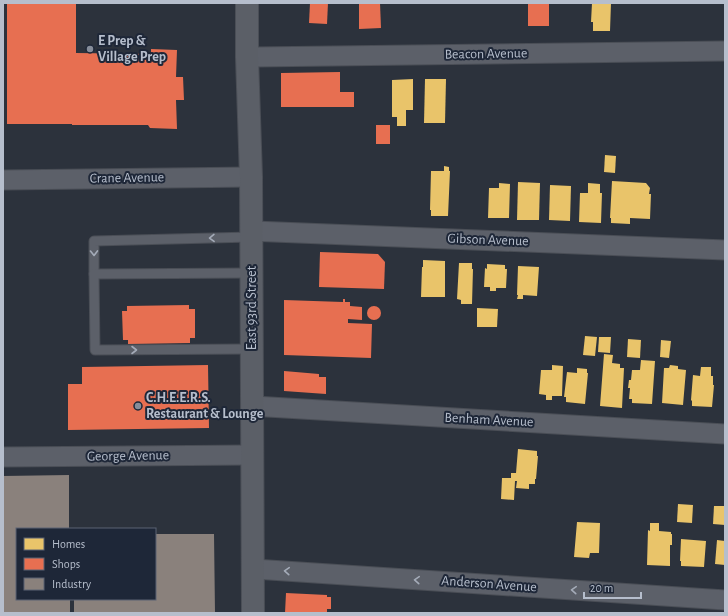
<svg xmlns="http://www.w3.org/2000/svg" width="728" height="616" viewBox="0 0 728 616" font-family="'Alegreya Sans',sans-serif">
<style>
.homes{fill:#e9c46a}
.shops{fill:#e76f51}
.industry{fill:#8a817c}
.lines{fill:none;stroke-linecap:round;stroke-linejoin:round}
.service-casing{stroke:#4a4e56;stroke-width:11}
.minor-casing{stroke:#4a4e56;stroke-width:21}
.secondary-casing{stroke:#4a4e56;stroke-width:24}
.service{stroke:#5c6069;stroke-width:9}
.minor{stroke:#5c6069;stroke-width:19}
.secondary{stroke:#5b5f67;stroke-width:22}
.oneway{stroke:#a4abb8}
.poi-dot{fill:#868d9a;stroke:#1e2738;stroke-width:1.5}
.labels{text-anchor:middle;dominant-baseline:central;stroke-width:4;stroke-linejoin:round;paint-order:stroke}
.poi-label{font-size:14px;font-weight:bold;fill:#b6becc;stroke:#1e2738;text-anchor:start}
.street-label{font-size:14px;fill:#b6becc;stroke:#1e2738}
</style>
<rect width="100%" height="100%" fill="#2c323c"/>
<!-- homes -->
<g class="homes">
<polygon points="592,3 611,3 610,31 593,31 593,22 591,22"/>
<polygon points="413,79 413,110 406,110 406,126 397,126 397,117 392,117 392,80"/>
<polygon points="425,79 446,79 445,123 424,123"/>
<polygon points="605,155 616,156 615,173 604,172"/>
<polygon points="444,166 449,167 449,171 450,171 448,216 431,216 431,210 430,210 431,171 444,171"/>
<polygon points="612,181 646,183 650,188 649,194 651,194 650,219 630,218 630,224 611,223 611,218 610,218"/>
<polygon points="518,182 540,183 539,220 517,220"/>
<polygon points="499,183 510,184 509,218 488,218 489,188 499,188"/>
<polygon points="588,183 600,184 600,193 602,193 601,223 579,222 580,193 588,193"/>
<polygon points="550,185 571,186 570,221 549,220"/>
<polygon points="423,260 445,261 445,297 421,297 422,267 423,267"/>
<polygon points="459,263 472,263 472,269 473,269 472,304 461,304 461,300 457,299"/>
<polygon points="487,264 505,265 505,269 507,269 506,288 496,288 496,291 490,291 490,287 484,287 485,268 487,269"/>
<polygon points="518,266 539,267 537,296 523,295 523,299 517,299 518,295 517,295"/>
<polygon points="477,308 498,309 497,327 477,327"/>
<polygon points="585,336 597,337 595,356 583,355"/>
<polygon points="599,337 611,337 610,353 598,352"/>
<polygon points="628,339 641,340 640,358 627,357"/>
<polygon points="661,340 671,341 669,358 660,357"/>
<polygon points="604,354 613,355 612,363 620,364 620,368 624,368 622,408 600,406"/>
<polygon points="641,360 655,361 652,404 632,403 632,399 629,399 630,388 628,388 629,380 631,380 632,370 640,370"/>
<polygon points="552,365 563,366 562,396 552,396 552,400 546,400 546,395 539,394 541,370 552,370"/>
<polygon points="670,365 678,366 678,369 686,370 683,405 662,403 664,368 669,368"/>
<polygon points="701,367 711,367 711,376 713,376 713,385 714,385 712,407 692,406 692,401 691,400 693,375 700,376"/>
<polygon points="577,368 587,369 587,373 588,373 585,404 566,402 566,397 564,397 567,372 577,373"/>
<polygon points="518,449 537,451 537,456 538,456 536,479 535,479 535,484 529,484 529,489 516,488 517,481 515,481 514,500 501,499 502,478 511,478 511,473 516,473"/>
<polygon points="678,504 693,505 692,523 677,522"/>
<polygon points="714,506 725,506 725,525 713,524"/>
<polygon points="577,522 600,523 599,553 590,553 589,558 574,557"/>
<polygon points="650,523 659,523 659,531 671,532 671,534 672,534 672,545 670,545 670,566 647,565 648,530 650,531"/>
<polygon points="681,539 706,541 704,567 681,566 681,561 680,561"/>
<polygon points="717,540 725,541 725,565 715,564"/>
</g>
<!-- shops -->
<g class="shops">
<polygon points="7,3 76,3 76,53 151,54 151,49 177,50 176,77 183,77 184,100 176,100 177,129 150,128 148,125 72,125 72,124 7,124"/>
<polygon points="310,3 328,3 327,24 309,23"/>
<polygon points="359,3 380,3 381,28 359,29"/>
<rect x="528" y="3" width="21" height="23"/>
<polygon points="340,72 340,92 354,92 354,107 281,107 281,73"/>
<rect x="376" y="125" width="14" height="19"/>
<polygon points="320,252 378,254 385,262 384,289 319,287"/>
<polygon points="343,299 345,299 345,302 350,302 350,306 362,307 362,320 348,319 348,323 372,324 371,358 284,355 284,300 343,302"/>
<polygon points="189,305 189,309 195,309 195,338 190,338 190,343 128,344 128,340 123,340 122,311 127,311 127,306"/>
<circle cx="374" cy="313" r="7"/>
<polygon points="208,365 209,428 68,430 68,384 82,384 82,367"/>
<polygon points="284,371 319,374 319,377 326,377 326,394 284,391"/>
<polygon points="286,593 327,595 327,597 331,597 331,609 327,609 327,613 285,613"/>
</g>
<!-- industry -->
<g class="industry">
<polygon points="69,475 69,529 17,529 17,599 70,599 70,613 3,613 3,476"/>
<polygon points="155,534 214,534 215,613 74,613 74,599 155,599"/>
</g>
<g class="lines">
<defs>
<g id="service">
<polyline points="94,274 94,241 251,237"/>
<polyline points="251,349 95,350 94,274 252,273"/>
</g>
<g id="minor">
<polyline points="247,57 725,51"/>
<polyline points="3,180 251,177"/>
<polyline points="251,231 725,250"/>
<polyline points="252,406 725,434"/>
<polyline points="3,457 252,455"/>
<polyline points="253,569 725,600"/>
</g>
<polyline id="secondary" points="247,3 247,57 251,177 253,613"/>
</defs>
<!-- service casing -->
<use href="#service" class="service-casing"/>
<!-- minor casing -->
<use href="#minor" class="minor-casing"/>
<!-- secondary casing -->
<use href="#secondary" class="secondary-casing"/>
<!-- service -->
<use href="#service" class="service"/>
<!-- minor -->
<use href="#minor" class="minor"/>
<!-- secondary -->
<use href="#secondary" class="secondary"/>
</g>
<!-- one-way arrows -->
<defs><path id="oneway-chevron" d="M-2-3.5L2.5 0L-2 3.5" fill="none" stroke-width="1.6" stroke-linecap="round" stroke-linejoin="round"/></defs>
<g class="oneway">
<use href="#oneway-chevron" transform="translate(212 238) rotate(179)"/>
<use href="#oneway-chevron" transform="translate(94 253) rotate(89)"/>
<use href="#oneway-chevron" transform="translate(134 350)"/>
<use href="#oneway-chevron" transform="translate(287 571) rotate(-176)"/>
<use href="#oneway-chevron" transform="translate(417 580) rotate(-176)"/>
<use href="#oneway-chevron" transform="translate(574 590) rotate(-176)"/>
</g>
<!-- markers -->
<g class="poi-dot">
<circle cx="90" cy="49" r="4"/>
<circle cx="138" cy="406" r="4"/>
</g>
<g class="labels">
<!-- poi labels -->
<g class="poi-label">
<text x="98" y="41">E Prep &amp;<tspan x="98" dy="16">Village Prep</tspan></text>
<text x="146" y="398">C.H.E.E.R.S.<tspan x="146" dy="16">Restaurant &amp; Lounge</tspan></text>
</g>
<!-- street labels -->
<g class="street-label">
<text transform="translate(486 54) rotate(-1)">Beacon Avenue</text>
<text transform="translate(127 178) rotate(-1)">Crane Avenue</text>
<text transform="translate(488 240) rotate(2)">Gibson Avenue</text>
<text transform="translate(252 308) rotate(-90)">East 93rd Street</text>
<text transform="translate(489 420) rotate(3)">Benham Avenue</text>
<text transform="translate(128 456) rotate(-1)">George Avenue</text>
<text transform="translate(489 584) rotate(4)">Anderson Avenue</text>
</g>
</g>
<!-- border -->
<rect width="728" height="616" fill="none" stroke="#b6becc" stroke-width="8"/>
<!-- legend -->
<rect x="16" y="528" width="140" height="72" fill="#1e2738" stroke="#5b6373"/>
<rect x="24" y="538" width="20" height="12" fill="#e9c46a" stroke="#5b6373"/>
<text x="52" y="548" font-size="12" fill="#b6becc">Homes</text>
<rect x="24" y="558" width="20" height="12" fill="#e76f51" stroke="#5b6373"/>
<text x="52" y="568" font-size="12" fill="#b6becc">Shops</text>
<rect x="24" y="578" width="20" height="12" fill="#8a817c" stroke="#5b6373"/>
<text x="52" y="588" font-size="12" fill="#b6becc">Industry</text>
<!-- scale -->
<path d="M584 592v6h57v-6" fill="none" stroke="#b6becc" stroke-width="2"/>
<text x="590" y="592" font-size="12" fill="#b6becc" stroke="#1e2738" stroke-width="3" paint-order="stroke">20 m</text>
</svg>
